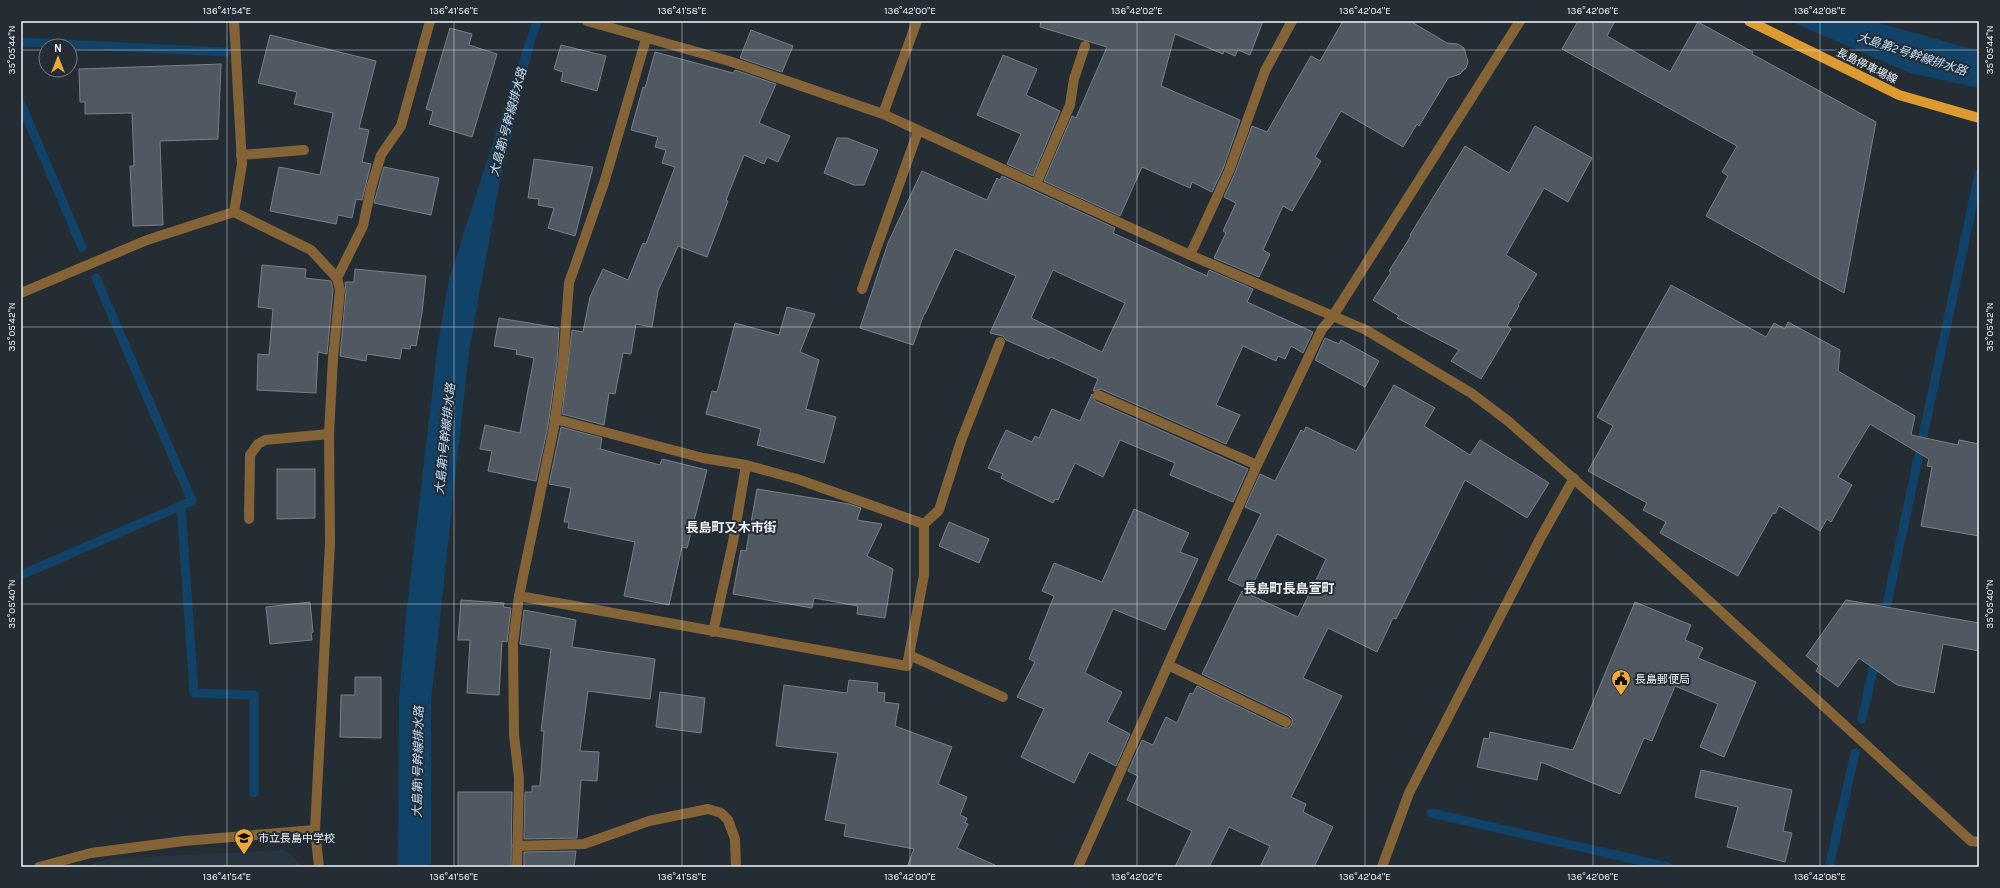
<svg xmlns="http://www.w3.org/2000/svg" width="2000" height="888" viewBox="0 0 2000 888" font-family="Karla,'Noto Sans JP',sans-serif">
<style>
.built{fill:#283541}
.water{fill:#114268}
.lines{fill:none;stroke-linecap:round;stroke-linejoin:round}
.stream{stroke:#114268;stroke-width:9}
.building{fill:#505961;stroke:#778089;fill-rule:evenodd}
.minor{stroke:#846437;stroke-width:10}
.major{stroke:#dc9a30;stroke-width:10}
.ticks{fill:none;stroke:#eff4f9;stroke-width:1;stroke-opacity:0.45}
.labels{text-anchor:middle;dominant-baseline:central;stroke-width:4;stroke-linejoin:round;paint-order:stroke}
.street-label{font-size:11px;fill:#eff4f9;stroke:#252d34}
.poi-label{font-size:11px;fill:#eff4f9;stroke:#252d34;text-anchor:start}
.water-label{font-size:12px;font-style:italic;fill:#c0e0fe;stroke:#252d34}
.quarter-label{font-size:13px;font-weight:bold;fill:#eff4f9;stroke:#252d34}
.neatline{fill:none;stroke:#eff4f9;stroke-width:1.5}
.ticks-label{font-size:10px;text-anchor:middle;fill:#eff4f9}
</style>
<rect width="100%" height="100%" fill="#252d34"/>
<!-- built -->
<polygon class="built" points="285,850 304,867 82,867 110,859"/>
<!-- water -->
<g class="water">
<polygon points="532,21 542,21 534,43 501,175 469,351 431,701 431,867 398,867 399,699 406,616 438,343 449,279"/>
<polygon points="1790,21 1872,21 1979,51 1979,88 1910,73"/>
</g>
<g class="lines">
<!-- stream -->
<g class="stream">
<polyline points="21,42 226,52"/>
<polyline points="21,104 82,247"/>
<polyline points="181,506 194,693 254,695 254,793"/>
<polyline points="21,575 192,501 96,278"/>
<polyline points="1884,618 1979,174"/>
<polyline points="1862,719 1876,656"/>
<polyline points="1431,813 1668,867"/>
<polyline points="1829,867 1855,753"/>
</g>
</g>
<!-- building -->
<g class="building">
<polygon points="1041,21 1263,21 1250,55 1238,50 1235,56 1224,51 1223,54 1175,34 1161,86 1240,120 1223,169 1212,192 1192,182 1190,188 1142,167 1120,216 1044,181 1072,116 1076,118 1107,47 1040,27"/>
<polygon points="1343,21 1410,21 1447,43 1458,44 1464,48 1468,62 1466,68 1460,74 1448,78 1419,126 1417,124 1403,147 1341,111 1315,157 1321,161 1292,211 1283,206 1263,250 1270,254 1259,277 1214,258 1226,233 1223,231 1236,203 1224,197 1235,173 1252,126 1267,132 1311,56 1320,61"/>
<polygon points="1578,21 1615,21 1607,36 1670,72 1698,22 1753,52 1752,54 1876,122 1844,293 1706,216 1728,176 1722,172 1737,146 1562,49"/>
<polygon points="450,28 472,34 469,45 497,54 472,137 429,124 433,111 426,109"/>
<polygon points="751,30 793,46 782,72 740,58"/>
<polygon points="270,35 376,61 359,128 369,130 362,162 371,164 362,200 356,199 352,218 338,215 336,224 270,211 279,167 320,175 333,113 294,104 297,92 258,83"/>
<polygon points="561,45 606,56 597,91 561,81 563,72 554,69"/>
<polygon points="655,52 733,73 735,70 776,84 759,123 790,136 778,162 767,157 764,164 744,155 726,200 728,201 707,257 678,246 658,291 652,327 636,324 631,354 623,353 615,394 609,393 604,425 562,414 572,330 583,332 590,297 603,269 628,280 643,243 646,244 675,167 662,163 666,150 655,147 658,137 631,130 643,87 645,88"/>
<polygon points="1003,55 1037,69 1026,95 1060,111 1033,176 1007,164 1021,134 977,115"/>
<polygon points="221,64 218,139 160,141 163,225 133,226 130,166 134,166 132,113 85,114 85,102 80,102 79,69"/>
<polygon points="1535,126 1592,158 1568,202 1544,188 1506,255 1537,274 1518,305 1519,306 1507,326 1511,329 1481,379 1451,361 1459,350 1397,318 1399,316 1373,300 1391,272 1389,271 1411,236 1410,235 1465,146 1509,173"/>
<polygon points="837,138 847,138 878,150 864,185 854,185 824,173"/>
<polygon points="534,159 593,167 575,236 548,228 554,208 538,205 539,199 528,198"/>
<polygon points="384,167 439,178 431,215 374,203"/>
<path d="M922 171 987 200 997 178 1000 180 1002 176 1115 228 1113 233 1207 276 1209 270 1253 289 1247 302 1313 332 1303 353 1291 346 1285 359 1278 356 1276 361 1243 346 1216 405 1240 415 1226 444 1101 389 1093 391 1098 379 1051 357 1049 359 1006 340 1003 336 990 333 1016 276 955 249 925 314H924L913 345 860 328 888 243ZM1053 270 1125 303 1102 352 1031 318Z"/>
<polygon points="262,265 306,269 305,278 331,281 333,290 327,354 318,352 316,393 257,390 258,354 269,355 273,309 258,307"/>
<polygon points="355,269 426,276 422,313 416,346 411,345 410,349 402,348 400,359 367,354 366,361 340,356 346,291 345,282 354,282"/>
<polygon points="1671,285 1766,337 1774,323 1785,329 1788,322 1840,350 1838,371 1915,416 1911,435 1958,445 1959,440 1979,444 1979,536 1921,526 1932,467 1927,466 1929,459 1870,424 1838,477 1852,485 1831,522 1827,519 1820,531 1779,506 1775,514 1773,513 1738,576 1660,533 1666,522 1643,510 1647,503 1588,471 1613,426 1597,417"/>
<polygon points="787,307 815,314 800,352 819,360 806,409 836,417 824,463 757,445 761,429 706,414 712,391 717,392 735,323 779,335"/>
<polygon points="499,318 559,328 557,362 548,426 536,481 488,471 492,451 480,449 485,425 520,433 534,358 516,354 517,350 494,346"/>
<polygon points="1325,338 1339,344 1341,340 1379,361 1365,387 1315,360"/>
<polygon points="1394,385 1435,408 1424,426 1470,455 1480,440 1549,483 1527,518 1465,480 1396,619 1393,618 1377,652 1328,628 1303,678 1342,696 1291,797 1306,804 1303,812 1333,827 1314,867 1260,867 1270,846 1229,827 1209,867 1175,867 1192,831 1127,800 1138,776 1128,771 1142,740 1153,745 1166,717 1177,723 1190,693 1193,694 1197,686 1283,728 1289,728 1292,724 1292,719 1289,716 1202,674 1242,591 1298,617 1326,559 1277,534 1250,590 1228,580 1261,514 1245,507 1260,474 1275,481 1301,430 1304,432 1306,427 1356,451"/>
<polygon points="1092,394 1095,401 1248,469 1233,502 1170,475 1175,463 1120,440 1103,477 1075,463 1058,500 1055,499 1053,503 1001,478 1003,474 988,468 1006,430 1032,442 1035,436 1039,438 1052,409 1080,421"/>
<polygon points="561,427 602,438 600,449 660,465 662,459 707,470 687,548 682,547 669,605 624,596 635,542 568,528 569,522 564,522 571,488 549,484"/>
<polygon points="277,469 315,469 315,518 277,519"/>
<polygon points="757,489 849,504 861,508 857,520 882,524 867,556 893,569 885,618 857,614 858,606 814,598 812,608 733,594 741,550 746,551"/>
<polygon points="1134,509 1189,533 1180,552 1198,559 1165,630 1113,609 1085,673 1122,692 1107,722 1130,734 1116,766 1089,752 1074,783 1021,757 1044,709 1017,697 1035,662 1029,659 1054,596 1042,591 1054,563 1102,582"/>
<polygon points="949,522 989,539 979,563 939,546"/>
<polygon points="461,600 504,603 503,607 511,608 507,642 502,641 499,695 467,693 470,640 458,640"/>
<polygon points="1846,600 1979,623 1979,651 1943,644 1934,693 1897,685 1859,658 1838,687 1816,671 1819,666 1806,656"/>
<polygon points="310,602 313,632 311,633 312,640 270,644 266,607"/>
<polygon points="1635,602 1691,625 1685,640 1703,648 1698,658 1756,682 1724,757 1700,747 1718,704 1675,686 1652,741 1644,738 1620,794 1541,762 1537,780 1477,767 1484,738 1489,739 1490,732 1573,750"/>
<polygon points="524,610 576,620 572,647 655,659 650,699 588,691 580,751 599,752 597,781 581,780 577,838 524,839 525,792 532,792 532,786 540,786 544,731 541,731 551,649 520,644"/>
<polygon points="355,677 381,677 381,738 340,737 341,695 355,695"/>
<polygon points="849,680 878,683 877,692 885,693 884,702 899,704 895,726 952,747 938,784 967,797 960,815 967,818 965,823 968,824 957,848 999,867 907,867 914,849 844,836 846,824 825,820 838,753 776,746 784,685 847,693"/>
<polygon points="660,692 705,698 701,733 656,727"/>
<polygon points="1701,770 1792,790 1783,831 1792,833 1785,862 1727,847 1738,807 1695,797"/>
<polygon points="458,792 512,792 511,867 458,867"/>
<polygon points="576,851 574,867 524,867 524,852"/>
</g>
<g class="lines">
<!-- minor -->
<g class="minor">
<polyline points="234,21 242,164 234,212 311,250 337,278"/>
<polyline points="587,21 729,61 883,114 1190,255 1366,330 1471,393 1508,421 1627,526 1971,841 1979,842"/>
<polyline points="883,114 917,21"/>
<polyline points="241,155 304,150"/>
<polyline points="1036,184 1070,105 1074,79 1085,46"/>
<polyline points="1190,255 1229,171 1265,71 1292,21"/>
<polyline points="862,289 918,131"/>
<polyline points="21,293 147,240 234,212"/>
<polyline points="1098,395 1257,465"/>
<polyline points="555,419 703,458 746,465"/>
<polyline points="249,519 250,455 258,444 265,440 329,434"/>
<polyline points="924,524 939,510 961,441 1000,342"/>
<polyline points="519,596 907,666 924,575 924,524 797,479 746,465 733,542 713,632"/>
<polyline points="909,655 1003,697"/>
<polyline points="1168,665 1286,722"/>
<polyline points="517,846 584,844 649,821 708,809 721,813 728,820 735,839 736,867"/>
<polyline points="39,867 91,853 184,841 315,830"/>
<polyline points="319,867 315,830 330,543 329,434 333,358 340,290 337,278 363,226 371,188 381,155 401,126 430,21"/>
<polyline points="517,867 519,778 514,735 513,643 519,596 554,427 563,363 569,283 604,183 646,39"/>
<polyline points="1078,867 1257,465 1322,329 1333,316 1520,21"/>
<polyline points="1382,867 1409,793 1541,537 1574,478"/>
</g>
<!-- major -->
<polyline class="major" points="1749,21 1899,95 1979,118"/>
</g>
<!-- ticks -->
<path class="ticks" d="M227 21V867M454 21V867M682 21V867M910 21V867M1137 21V867M1365 21V867M1593 21V867M1820 21V867M21 50H46M70 50H1979M21 327H1979M21 604H1979"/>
<!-- icons -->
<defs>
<symbol id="civic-pin" viewBox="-11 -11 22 30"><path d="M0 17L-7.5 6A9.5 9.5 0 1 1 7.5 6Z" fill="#eda83b" stroke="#252d34"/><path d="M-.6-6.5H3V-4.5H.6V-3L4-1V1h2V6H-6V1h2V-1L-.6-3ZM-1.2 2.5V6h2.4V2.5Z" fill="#111"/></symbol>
<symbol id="school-pin" viewBox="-11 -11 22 30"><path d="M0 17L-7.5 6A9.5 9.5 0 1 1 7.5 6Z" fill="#eda83b" stroke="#252d34"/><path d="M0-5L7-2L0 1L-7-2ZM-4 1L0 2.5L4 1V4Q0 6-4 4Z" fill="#111"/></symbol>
</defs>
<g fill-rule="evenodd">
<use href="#civic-pin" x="1610" y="668" width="22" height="30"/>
<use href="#school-pin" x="233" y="827" width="22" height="30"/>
</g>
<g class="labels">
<!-- street labels -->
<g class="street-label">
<text transform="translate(1867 66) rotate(26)">長島停車場線</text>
</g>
<!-- poi labels -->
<g class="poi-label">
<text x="1635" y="679">長島郵便局</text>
<text x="258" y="838">市立長島中学校</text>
</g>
<!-- water labels -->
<g class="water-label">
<text transform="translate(1912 54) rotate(18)">大島第2号幹線排水路</text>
<text transform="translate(508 122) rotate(-75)">大島第1号幹線排水路</text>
<text transform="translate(445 439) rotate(-84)">大島第1号幹線排水路</text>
<text transform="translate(418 762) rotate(-89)">大島第1号幹線排水路</text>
</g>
<!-- quarter labels -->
<g class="quarter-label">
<text x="731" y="527">長島町又木市街</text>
<text x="1289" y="588">長島町長島萱町</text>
</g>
</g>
<!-- border -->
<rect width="2000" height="888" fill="none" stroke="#252d34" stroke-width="44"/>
<!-- north arrow -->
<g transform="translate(58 58)"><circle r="19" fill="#252d34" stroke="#767d83"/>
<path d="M0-3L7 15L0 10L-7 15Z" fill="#eda83b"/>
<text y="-6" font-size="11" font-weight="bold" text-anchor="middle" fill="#eff4f9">N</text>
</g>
<rect x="22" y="22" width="1956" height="844" class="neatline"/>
<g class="ticks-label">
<text x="227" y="14">136°41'54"E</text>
<text x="454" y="14">136°41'56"E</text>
<text x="682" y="14">136°41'58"E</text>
<text x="910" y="14">136°42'00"E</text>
<text x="1137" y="14">136°42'02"E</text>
<text x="1365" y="14">136°42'04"E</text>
<text x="1593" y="14">136°42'06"E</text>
<text x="1820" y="14">136°42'08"E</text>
<text transform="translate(11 50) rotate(-90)" y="4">35°05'44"N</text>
<text transform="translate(1989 50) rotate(-90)" y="4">35°05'44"N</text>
<text transform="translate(11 327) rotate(-90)" y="4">35°05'42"N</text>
<text transform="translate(1989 327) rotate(-90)" y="4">35°05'42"N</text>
<text transform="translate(11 604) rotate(-90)" y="4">35°05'40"N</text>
<text transform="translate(1989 604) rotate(-90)" y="4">35°05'40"N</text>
<text x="227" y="880">136°41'54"E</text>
<text x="454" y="880">136°41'56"E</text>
<text x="682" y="880">136°41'58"E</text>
<text x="910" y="880">136°42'00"E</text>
<text x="1137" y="880">136°42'02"E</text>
<text x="1365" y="880">136°42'04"E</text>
<text x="1593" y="880">136°42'06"E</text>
<text x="1820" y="880">136°42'08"E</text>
</g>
</svg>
